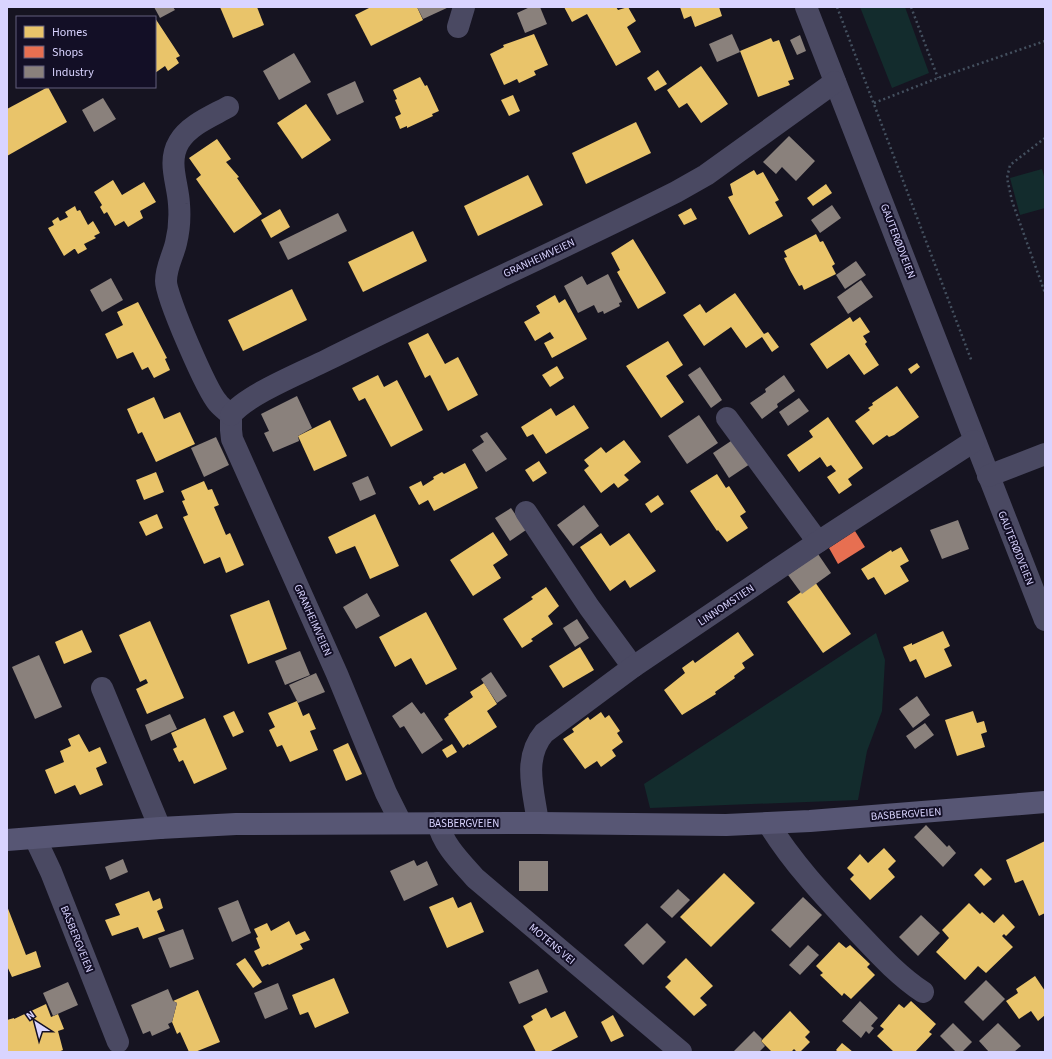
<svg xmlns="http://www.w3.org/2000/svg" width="1052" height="1059" viewBox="0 0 1052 1059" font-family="'Source Sans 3',sans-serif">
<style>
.green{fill:#132c2d}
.homes{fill:#e9c46a}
.shops{fill:#e76f51}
.industry{fill:#8a817c}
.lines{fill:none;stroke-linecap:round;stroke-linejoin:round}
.path{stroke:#44505f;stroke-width:2.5;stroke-dasharray:2 3;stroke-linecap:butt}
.minor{stroke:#4a4962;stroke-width:22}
.secondary{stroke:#575674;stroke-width:22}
.labels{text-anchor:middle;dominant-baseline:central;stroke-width:4;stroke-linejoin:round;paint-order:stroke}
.street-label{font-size:11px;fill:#d9d4ff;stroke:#130f26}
</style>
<rect width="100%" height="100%" fill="#161421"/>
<!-- green -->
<g class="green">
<polygon points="860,7 905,7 929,73 892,88"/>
<polygon points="1042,169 1045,180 1045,208 1020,215 1010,178"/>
<polygon points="876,633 885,660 882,711 867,751 858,800 650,808 644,784"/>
</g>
<!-- homes -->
<g class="homes">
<polygon points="220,7 257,7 264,25 233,38"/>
<polygon points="371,7 417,7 423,20 371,46 355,15"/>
<polygon points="564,7 616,7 618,10 628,7 636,21 627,27 641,52 616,66 587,14 572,22"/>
<polygon points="680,7 719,7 722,16 695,27 691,16 684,19"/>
<polygon points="155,18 180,56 176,58 179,63 168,71 165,66 155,73"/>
<polygon points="534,34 548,65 534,71 536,75 519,83 517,79 504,85 490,54 504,47 503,45"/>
<polygon points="771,38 773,42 779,40 794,79 788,81 790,85 758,97 740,51"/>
<polygon points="701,66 728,104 701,123 687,103 679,108 667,90"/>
<polygon points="658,70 667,84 655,91 647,78"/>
<polygon points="420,77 425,86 427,85 439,111 432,114 433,116 407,128 407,126 400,129 395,117 401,114 395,100 397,99 393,90"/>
<polygon points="48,87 67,122 7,156 7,109"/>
<polygon points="513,95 520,111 509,116 501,100"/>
<polygon points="306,104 331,140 302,159 277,123"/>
<polygon points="636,122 651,153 586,184 572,153"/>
<polygon points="217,139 231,159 226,162 239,177 237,178 262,214 234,233 196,179 201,175 189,158"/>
<polygon points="754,170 757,175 763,172 779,200 775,202 783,216 749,235 728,197 733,195 730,184"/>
<polygon points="528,175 543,205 478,236 464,206"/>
<polygon points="113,180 122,195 144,182 156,202 140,211 143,218 128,227 124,221 115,226 107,212 104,214 100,207 102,205 94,192"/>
<polygon points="826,184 832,193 813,206 807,198"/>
<polygon points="75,206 77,211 80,210 88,225 93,221 100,233 94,236 96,238 84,244 87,249 78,254 75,249 74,249 64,256 48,228 54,225 52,221 58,217 60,221 68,217 65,212"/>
<polygon points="691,208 697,219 684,225 678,215"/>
<polygon points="280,209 290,227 271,238 261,220"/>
<polygon points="413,231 427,261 363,292 348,262"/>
<polygon points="816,234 820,242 823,241 835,264 832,266 836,274 804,290 802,285 799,286 791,272 784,258 787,257 784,251"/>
<polygon points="633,239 666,293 638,309 617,272 620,270 611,253"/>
<polygon points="292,289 307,320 243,351 228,320"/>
<polygon points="735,293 764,334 768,332 779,347 772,352 762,337 746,348 731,327 704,346 683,315 700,304 706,313"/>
<polygon points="555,295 559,303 565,299 587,339 552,358 544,343 554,338 550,332 535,341 524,322 540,313 536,306"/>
<polygon points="138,302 167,358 165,359 170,370 154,378 148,367 142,370 133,352 117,359 105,334 123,325 117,312"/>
<polygon points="850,317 853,322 860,317 870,332 863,336 867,342 865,344 879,365 864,375 849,354 827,369 810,344"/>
<polygon points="428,333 445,364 458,357 478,395 448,411 430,375 425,378 408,343"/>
<polygon points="668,341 683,365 666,376 684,402 661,418 626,366"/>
<polygon points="917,363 920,367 911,374 908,369"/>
<polygon points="557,366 564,378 550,387 542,375"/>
<polygon points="378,375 384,387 397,380 423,430 391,447 365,398 359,401 352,388"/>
<polygon points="897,386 919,417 894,435 889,437 887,435 873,445 855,421 870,410 868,408 873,405 872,403"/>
<polygon points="154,397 164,419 180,412 195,444 156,462 142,432 138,434 127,409"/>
<polygon points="574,405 589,428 546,454 533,434 527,437 521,427 551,408 556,416"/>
<polygon points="828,417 863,468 848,479 852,485 839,494 827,477 836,471 831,465 827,467 820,457 799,472 787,455 813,437 809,431"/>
<polygon points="330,420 347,456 314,471 298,436"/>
<polygon points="624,440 641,462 624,475 629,480 618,488 614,483 601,493 584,470 589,466 584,460 601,447 606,453"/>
<polygon points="539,461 547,473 533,482 525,470"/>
<polygon points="465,463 478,488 434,511 428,500 419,505 409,487 421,481 423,486 434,479 433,477 442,472 444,474"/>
<polygon points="156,472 164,492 144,500 136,480"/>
<polygon points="717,474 726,488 729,486 746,512 740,516 748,528 727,542 718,530 717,531 690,491"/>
<polygon points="204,481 208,490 212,489 219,505 214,507 226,535 230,533 244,565 226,573 220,557 204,564 183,517 188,515 182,501 185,500 181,491"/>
<polygon points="658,495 664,504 651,513 645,504"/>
<polygon points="157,514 163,528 146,536 139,522"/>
<polygon points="375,514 399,566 370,579 355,546 336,554 328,537"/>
<polygon points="493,532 508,555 493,565 501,578 473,596 450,560"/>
<polygon points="601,533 610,546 629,533 656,571 630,588 625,580 610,591 580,547"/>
<polygon points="901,547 909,561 900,566 909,581 885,595 874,577 868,580 861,569 891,550 892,552"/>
<polygon points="815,582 851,634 823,653 787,602"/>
<polygon points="546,587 559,606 548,616 553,624 531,639 533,641 522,648 503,619 533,599 531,597"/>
<polygon points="269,600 287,649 248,664 230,615"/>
<polygon points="426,612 457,669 426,685 411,658 395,667 379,637"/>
<polygon points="150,621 184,698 147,714 136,689 148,683 146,679 140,682 119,635"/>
<polygon points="82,630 92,652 64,664 55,642"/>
<polygon points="943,631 950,646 944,649 952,666 925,678 916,659 910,662 903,647 912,643 912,645"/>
<polygon points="738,632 754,655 742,663 745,668 734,676 735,678 715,692 716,694 682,715 664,690 685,673 682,668 693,660 695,663"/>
<polygon points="580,647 594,670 563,688 549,666"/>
<polygon points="484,683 497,704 487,711 497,727 469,745 468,744 463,748 444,719 449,715 448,714 473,697 470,692"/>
<polygon points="297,701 303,716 309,713 316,729 310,731 318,750 290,762 282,745 277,747 269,730 275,727 268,713"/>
<polygon points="234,711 244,732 233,737 223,716"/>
<polygon points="973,711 977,723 984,721 987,732 981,734 985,747 957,756 945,720"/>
<polygon points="601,712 605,718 609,715 620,731 617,733 623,742 612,750 616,756 601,767 597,761 585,769 563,739 574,732 572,729 588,717 590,720"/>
<polygon points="205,718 227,769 194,784 183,760 179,762 173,749 177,747 171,733"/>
<polygon points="79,734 89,752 100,747 107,763 96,768 103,785 80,795 75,785 55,794 45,770 64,762 60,751 71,746 68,739"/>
<polygon points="348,743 362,774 346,781 333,750"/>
<polygon points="452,744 457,752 447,758 442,750"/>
<polygon points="1045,841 1045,913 1039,916 1023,880 1015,883 1006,860"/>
<polygon points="884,848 896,861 888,869 895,877 870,900 850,879 854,875 847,868 860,854 868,863"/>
<polygon points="981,868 992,879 984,886 974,875"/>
<polygon points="724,873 755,903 711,947 680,917"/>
<polygon points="149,891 153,901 160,898 163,908 157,911 165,931 143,939 138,927 112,936 105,920 120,915 115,904"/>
<polygon points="453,897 458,908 471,902 484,932 447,948 429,907"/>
<polygon points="969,903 980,914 982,912 994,923 1003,914 1015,927 1006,936 1004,934 1002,936 1013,947 986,973 978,966 965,980 936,952 949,938 942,930"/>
<polygon points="7,906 26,955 36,951 41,967 12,977 7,966"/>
<polygon points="289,921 296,935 305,931 310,940 300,944 303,949 269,965 268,964 262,967 254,951 260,948 256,938 258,937 254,929 267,923 271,931"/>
<polygon points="839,942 846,948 850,945 870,964 867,967 875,975 851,999 844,993 842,996 820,975 823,973 816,966"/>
<polygon points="245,958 262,982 253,988 236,964"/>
<polygon points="686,958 713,986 700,998 707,1005 694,1016 665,987 671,981 667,977"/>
<polygon points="1035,976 1045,991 1045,1015 1038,1021 1031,1011 1019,1019 1006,1001 1018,993 1016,989"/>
<polygon points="334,978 349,1013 315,1028 308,1012 300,1015 292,995"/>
<polygon points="198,990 220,1042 195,1052 189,1052 180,1032 177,1034 172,1022 177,1003 173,1001"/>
<polygon points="911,1001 936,1024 929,1032 932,1034 915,1052 894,1052 877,1036 884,1029 880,1026 899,1004 904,1008"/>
<polygon points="46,1004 51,1017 58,1014 64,1029 58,1031 63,1050 58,1052 7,1052 7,1020 14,1018 14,1019"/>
<polygon points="546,1008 551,1018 565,1011 578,1037 549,1052 536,1052 523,1026 533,1020 531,1016"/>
<polygon points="790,1011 810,1032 805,1037 810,1042 800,1052 797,1052 794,1049 791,1052 772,1052 761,1041"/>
<polygon points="613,1015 624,1036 611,1042 601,1022"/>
<polygon points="842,1043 853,1052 838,1052 836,1050"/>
</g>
<!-- shops -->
<polygon class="shops" points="855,531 865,547 838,564 829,548"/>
<!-- industry -->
<g class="industry">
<polygon points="154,7 173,7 175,10 160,18"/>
<polygon points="417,7 449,7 423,19"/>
<polygon points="530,7 540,7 547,24 525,33 517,13"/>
<polygon points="732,34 740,52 717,62 709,44"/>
<polygon points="800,35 806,51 797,55 790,40"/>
<polygon points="294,53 311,82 279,100 263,71"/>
<polygon points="355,81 364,102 337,115 327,94"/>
<polygon points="103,98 116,119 94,132 82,110"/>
<polygon points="789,136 815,161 796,181 782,167 776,174 763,162"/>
<polygon points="832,205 841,218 820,233 811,220"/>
<polygon points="338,213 347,231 288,260 279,242"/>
<polygon points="856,261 866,275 845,289 836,275"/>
<polygon points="608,274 622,302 619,303 620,306 604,314 603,311 598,313 594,305 578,313 564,286 582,276 587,285"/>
<polygon points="111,278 123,300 102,312 90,290"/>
<polygon points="861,280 873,297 848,314 837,297"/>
<polygon points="700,367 722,400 711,408 688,375"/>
<polygon points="784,375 795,391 777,404 778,407 762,419 750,403 766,392 765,389"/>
<polygon points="297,396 312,428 298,436 299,441 273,452 264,433 269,431 261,414"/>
<polygon points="799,398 809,411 788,426 779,412"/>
<polygon points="699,415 718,443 687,464 668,436"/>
<polygon points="487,432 507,459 486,472 472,450 484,442 480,436"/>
<polygon points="216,437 229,465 204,477 191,448"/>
<polygon points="734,439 750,464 729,478 713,453"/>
<polygon points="368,476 376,494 360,501 352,483"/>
<polygon points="584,505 599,526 573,546 557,525"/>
<polygon points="511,508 526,530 510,541 495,518"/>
<polygon points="958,520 969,549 942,559 930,530"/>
<polygon points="818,554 831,573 802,594 788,575"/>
<polygon points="367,593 380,616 356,629 343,607"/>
<polygon points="577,619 589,638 575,647 563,628"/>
<polygon points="300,651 310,675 285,685 275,661"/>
<polygon points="39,655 62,707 35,719 12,667"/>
<polygon points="491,672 507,696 497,703 481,679"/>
<polygon points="316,673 325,692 298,703 289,685"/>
<polygon points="917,696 930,715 913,728 899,709"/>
<polygon points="412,702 421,714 424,712 443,740 422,754 404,726 400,728 392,716"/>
<polygon points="170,714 177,729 151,741 145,725"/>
<polygon points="925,723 934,735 915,749 906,736"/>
<polygon points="926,825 947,847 949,845 956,853 943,867 914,837"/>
<polygon points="123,859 128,872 110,880 105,867"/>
<polygon points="414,860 417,866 427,861 438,885 404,901 390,871"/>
<rect x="519" y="861" width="29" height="30"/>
<polygon points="678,889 690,900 672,918 660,907"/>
<polygon points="803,897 822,915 790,948 771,930"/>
<polygon points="238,900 251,933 232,942 218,908"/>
<polygon points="921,915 940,933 918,956 899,937"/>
<polygon points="647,923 666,942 643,965 624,945"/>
<polygon points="183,929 194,959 170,968 158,938"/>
<polygon points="808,945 819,955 800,975 789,965"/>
<polygon points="538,969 548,992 519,1004 509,982"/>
<polygon points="986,980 1005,999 983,1021 964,1002"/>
<polygon points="68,982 78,1005 53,1016 43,993"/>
<polygon points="278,983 288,1009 265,1019 254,993"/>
<polygon points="168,989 173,1001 177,1003 172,1022 168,1024 170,1028 152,1036 150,1031 143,1034 131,1005"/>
<polygon points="860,1001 878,1018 871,1026 874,1028 869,1034 866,1031 861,1038 842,1021"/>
<polygon points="953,1023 972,1042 962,1052 956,1052 940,1036"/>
<polygon points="998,1023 1021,1046 1014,1052 989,1052 979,1041"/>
<polygon points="754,1031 762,1039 761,1041 765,1046 759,1052 733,1052"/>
</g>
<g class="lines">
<!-- path -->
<g class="path">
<polyline points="837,7 972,362"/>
<polyline points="911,7 938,78"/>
<polyline points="874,103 938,78 1045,41"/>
<polyline points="1045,138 1010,165 1007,178 1012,201 1045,293"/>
</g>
<!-- minor -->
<g class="minor">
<polyline points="806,7 1045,620"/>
<polyline points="458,27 464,7"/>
<path d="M228 107C212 116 189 125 179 142 167 162 178 183 179 204 180 217 179 231 176 243 173 256 166 267 166 281 166 297 207 391 218 403 222 408 227 411 231 415V430L232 439 337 674 386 793 401 823"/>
<path d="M231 415C246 395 303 372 327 360 443 302 561 250 676 192L706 175 835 82"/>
<polyline points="727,418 818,542"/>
<polyline points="988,476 1045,454"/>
<polyline points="526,512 589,607 633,667"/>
<polyline points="102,688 160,828"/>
<path d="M438 823C443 845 461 862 475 878L681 1052"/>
<path d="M538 823C534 792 522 759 544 733L633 667 818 542 974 441"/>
<path d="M768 823C792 862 822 894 853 927 875 950 897 975 923 992"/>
<polyline points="35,838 51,872 118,1042"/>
</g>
<!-- secondary -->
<polyline class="secondary" points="7,840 160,828 236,824 538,823 726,825 810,821 1045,802"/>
</g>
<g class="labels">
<!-- street labels -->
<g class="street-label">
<text transform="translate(898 241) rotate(69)">GAUTERØDVEIEN</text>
<text transform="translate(539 258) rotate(-25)">GRANHEIMVEIEN</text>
<text transform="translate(1016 548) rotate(68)">GAUTERØDVEIEN</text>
<text transform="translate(726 605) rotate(-34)">LINNOMSTIEN</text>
<text transform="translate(313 620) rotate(66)">GRANHEIMVEIEN</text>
<text transform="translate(906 814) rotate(-4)">BASBERGVEIEN</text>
<text x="464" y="823">BASBERGVEIEN</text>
<text transform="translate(77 939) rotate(68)">BASBERGVEIEN</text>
<text transform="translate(552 944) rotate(40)">MOTENS VEI</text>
</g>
</g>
<!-- border -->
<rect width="1052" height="1059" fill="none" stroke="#d9d4ff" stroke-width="16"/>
<!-- legend -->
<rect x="16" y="16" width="140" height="72" fill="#130f26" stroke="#625e7d"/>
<rect x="24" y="26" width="20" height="12" fill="#e9c46a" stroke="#625e7d"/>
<text x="52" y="36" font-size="12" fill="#d9d4ff">Homes</text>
<rect x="24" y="46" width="20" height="12" fill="#e76f51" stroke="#625e7d"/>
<text x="52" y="56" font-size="12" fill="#d9d4ff">Shops</text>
<rect x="24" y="66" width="20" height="12" fill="#8a817c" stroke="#625e7d"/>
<text x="52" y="76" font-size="12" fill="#d9d4ff">Industry</text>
<!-- north arrow -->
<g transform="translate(36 1023) rotate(324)" stroke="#130f26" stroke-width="3" paint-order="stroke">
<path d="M0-3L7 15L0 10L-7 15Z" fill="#d9d4ff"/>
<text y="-6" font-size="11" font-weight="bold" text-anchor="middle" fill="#d9d4ff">N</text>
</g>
</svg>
